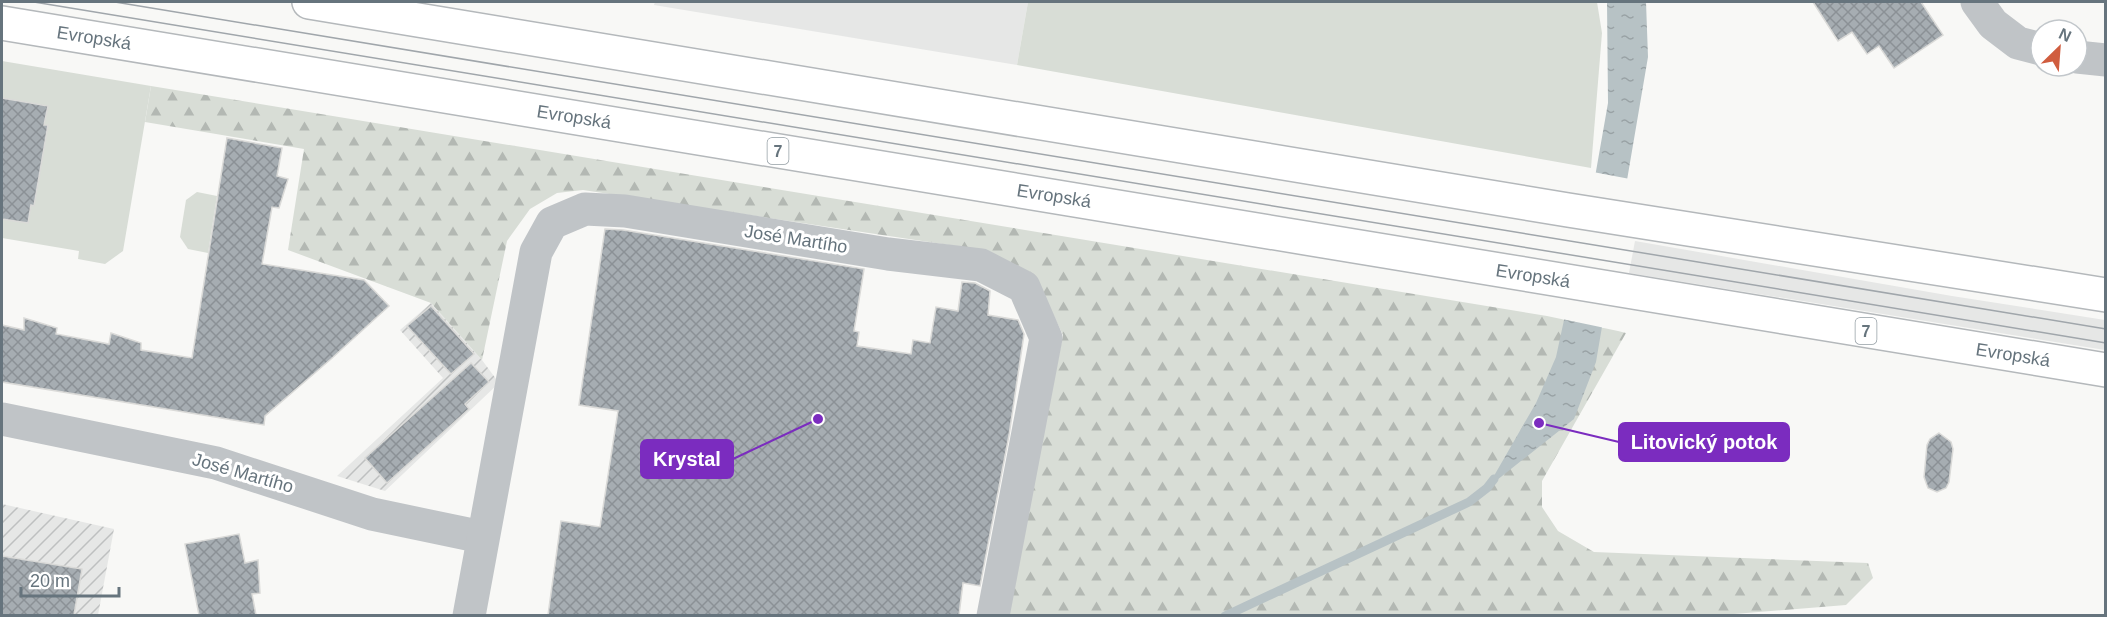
<svg xmlns="http://www.w3.org/2000/svg" width="2107" height="617" viewBox="0 0 2107 617" font-family="Helvetica,sans-serif">
<style>
.built{fill:#e6e7e6}
.industrial{fill:url(#industrial-furrows)}
.grass{fill:#d8ddd6}
.forest{fill:url(#forest-firs)}
.water{fill:url(#water-ripples)}
.pier{fill:#f8f8f6}
.lines{fill:none;stroke-linecap:round;stroke-linejoin:round}
.stream{stroke:#b7c2c5;stroke-width:9}
.building{fill:url(#building-cross-hatch);stroke:#dadad8;stroke-width:1.5}
.major-casing{stroke:#b4b8bb;stroke-width:36}
.minor{stroke:#c0c4c7;stroke-width:33}
.major{stroke:#fff;stroke-width:33}
.tram{stroke:#a0a6ab;stroke-width:1.5}
.labels{text-anchor:middle;dominant-baseline:central;stroke-width:6;stroke-linejoin:round;paint-order:stroke}
.shield{fill:#fff;stroke:#949ea4;stroke-width:1.5}
.shield-label{font-size:16px;font-weight:bold;fill:#66747d}
.street-label{font-size:18px;fill:#66747d;stroke:#fff}
.leader{fill:none;stroke:#7b2cbf;stroke-width:2}
.callout-dot{fill:#7b2cbf;stroke:#fff;stroke-width:2}
.callout{fill:#7b2cbf;stroke:#7b2cbf;stroke-width:2}
.callout-label{font-size:20px;text-anchor:middle;font-weight:bold;fill:#fff}
</style>
<defs>
<pattern id="industrial-furrows" width="10" height="10" patternUnits="userSpaceOnUse" patternTransform="scale(1.5)"><rect width="10" height="10" fill="#e6e7e6"/><path d="M-1 1l2-2M0 10L10 0M9 11l2-2" fill="none" stroke="#bec0c0"/></pattern>
<pattern id="forest-firs" width="22" height="20" patternUnits="userSpaceOnUse" patternTransform="scale(1.5)"><rect width="22" height="20" fill="#d8ddd6"/><path d="M5 1l3.5 6h-7zM16 11l3.5 6h-7z" fill="#b3b8b3"/></pattern>
<pattern id="water-ripples" width="26" height="14" patternUnits="userSpaceOnUse" patternTransform="scale(1.5)"><rect width="26" height="14" fill="#b7c2c5"/><path d="M2 4q2-2 4 0t4 0M15 11q2-2 4 0t4 0" fill="none" stroke="#99a2a5"/></pattern>
<pattern id="building-cross-hatch" width="8" height="8" patternUnits="userSpaceOnUse" patternTransform="scale(1.5)"><rect width="8" height="8" fill="#a6adb2"/><path d="M0 0l8 8M0 8l8-8" fill="none" stroke="#8b9196"/></pattern>
</defs>
<rect width="100%" height="100%" fill="#f8f8f6"/>
<!-- built -->
<g class="built">
<polygon points="655,2 1028,2 1017,65 654,5"/>
<polygon points="1635,241 1952,296 2105,320 2105,350 1629,273"/>
</g>
<!-- industrial -->
<g class="industrial">
<polygon points="431,303 482,360 499,383 385,491 337,476 443,378 400,330"/>
<polygon points="2,504 114,529 98,615 2,616"/>
</g>
<!-- grass -->
<g class="grass">
<polygon points="1028,2 1597,2 1602,33 1591,168 1017,65"/>
<polygon points="2,61 151,86 123,251 105,264 78,259 79,251 2,238 2,219 28,223 31,205 34,205 48,126 44,125 47,107 2,99 2,104"/>
<polygon points="197,192 217,196 208,253 188,249 180,237 186,200"/>
</g>
<!-- forest -->
<polygon class="forest" points="151,86 1547,316 1618,331 1626,333 1542,481 1542,507 1558,531 1594,552 1868,563 1873,578 1846,605 1722,615 1006,615 1063,335 1036,279 989,251 583,190 557,193 530,209 507,241 482,360 431,303 288,250 304,149 145,122"/>
<!-- water -->
<polygon class="water" points="1607,2 1646,2 1648,57 1596,362 1574,419 1487,488 1536,403 1556,357 1595,177 1608,103"/>
<!-- pier -->
<polygon class="pier" points="1593,172 1630,179 1605,328 1562,319"/>
<g class="lines">
<!-- stream -->
<polyline class="stream" points="1225,616 1469,502 1487,488 1494,479"/>
</g>
<!-- building -->
<g class="building">
<polygon points="1813,2 1921,2 1943,35 1894,68 1879,46 1867,54 1852,32 1838,41"/>
<polygon points="2,98 48,106 44,125 48,125 34,206 31,205 28,223 2,219"/>
<polygon points="227,138 282,148 277,176 288,179 279,208 272,207 262,264 364,280 389,306 331,359 265,416 264,425 2,382 2,325 24,330 24,318 57,328 56,334 109,344 111,333 141,343 141,350 192,358"/>
<polygon points="605,229 623,230 864,269 854,331 859,332 857,346 911,354 913,340 930,343 936,307 958,311 962,282 975,283 990,291 988,315 1018,320 1024,334 1009,435 980,586 963,583 959,615 548,615 561,521 600,527 618,411 579,405"/>
<polygon points="431,306 474,354 451,374 407,326"/>
<polygon points="471,363 489,382 465,404 469,409 387,483 365,458"/>
<polygon points="1939,433 1951,442 1953,449 1949,482 1946,488 1937,492 1928,488 1924,477 1927,445 1930,439"/>
<polygon points="239,534 245,563 258,560 260,593 252,594 256,615 199,615 185,544"/>
<polygon points="2,556 82,569 74,615 2,615"/>
</g>
<g class="lines">
<defs>
<g id="major">
<polyline points="309,2 1568,210 2106,295"/>
<polyline points="2,23 2106,370"/>
</g>
</defs>
<!-- major casing -->
<use href="#major" class="major-casing"/>
<!-- minor -->
<g class="minor">
<polyline points="1977,2 1993,24 2018,43 2041,49"/>
<polyline points="2077,57 2106,60"/>
<polyline points="2,419 216,463 372,514 482,537"/>
<polyline points="469,616 536,252 552,223 585,209 625,211 888,254 981,265 1024,287 1046,338 993,616"/>
</g>
<!-- major -->
<use href="#major" class="major"/>
<!-- tram -->
<g class="tram">
<polyline points="34,2 2106,343"/>
<polyline points="115,2 2106,329"/>
</g>
</g>
<g class="labels">
<!-- shield labels -->
<g class="shield">
<rect x="767.5" y="138" width="21" height="26" rx="4.5"/>
<rect x="1855.5" y="318" width="21" height="26" rx="4.5"/>
</g>
<g class="shield-label">
<text x="778" y="151">7</text>
<text x="1866" y="331">7</text>
</g>
<!-- street labels -->
<g class="street-label">
<text transform="translate(94 38) rotate(9)">Evropská</text>
<text transform="translate(574 117) rotate(9)">Evropská</text>
<text transform="translate(1054 196) rotate(9)">Evropská</text>
<text transform="translate(796 239) rotate(9)">José Martího</text>
<text transform="translate(1533 276) rotate(9)">Evropská</text>
<text transform="translate(2013 355) rotate(9)">Evropská</text>
<text transform="translate(243 473) rotate(16)">José Martího</text>
</g>
</g>
<!-- callouts -->
<path class="leader" d="M1539 423L1619 442M818 419L733 459"/>
<g class="callout-dot">
<circle cx="1539" cy="423" r="6"/>
<circle cx="818" cy="419" r="6"/>
</g>
<g class="callout">
<rect x="1619" y="423" width="170" height="38" rx="6"/>
<rect x="641" y="440" width="92" height="38" rx="6"/>
</g>
<g class="callout-label">
<text x="1704" y="449">Litovický potok</text>
<text x="687" y="466">Krystal</text>
</g>
<!-- border -->
<rect width="2107" height="617" fill="none" stroke="#66747d" stroke-width="6"/>
<!-- north arrow -->
<g transform="translate(2059 48) rotate(25)"><circle r="28" fill="#ffffff" stroke="#c2c7cb" stroke-width="1.5"/>
<path d="M0-4.5L10 22L0 15L-10 22Z" fill="#d05d3f"/>
<text y="-9" font-size="16" font-weight="bold" text-anchor="middle" fill="#66747d">N</text>
</g>
<!-- scale -->
<path d="M21 587v9h98v-9" fill="none" stroke="#66747d" stroke-width="3"/>
<text x="30" y="587" font-size="18" fill="#66747d" stroke="#ffffff" stroke-width="4.5" paint-order="stroke">20 m</text>
</svg>
